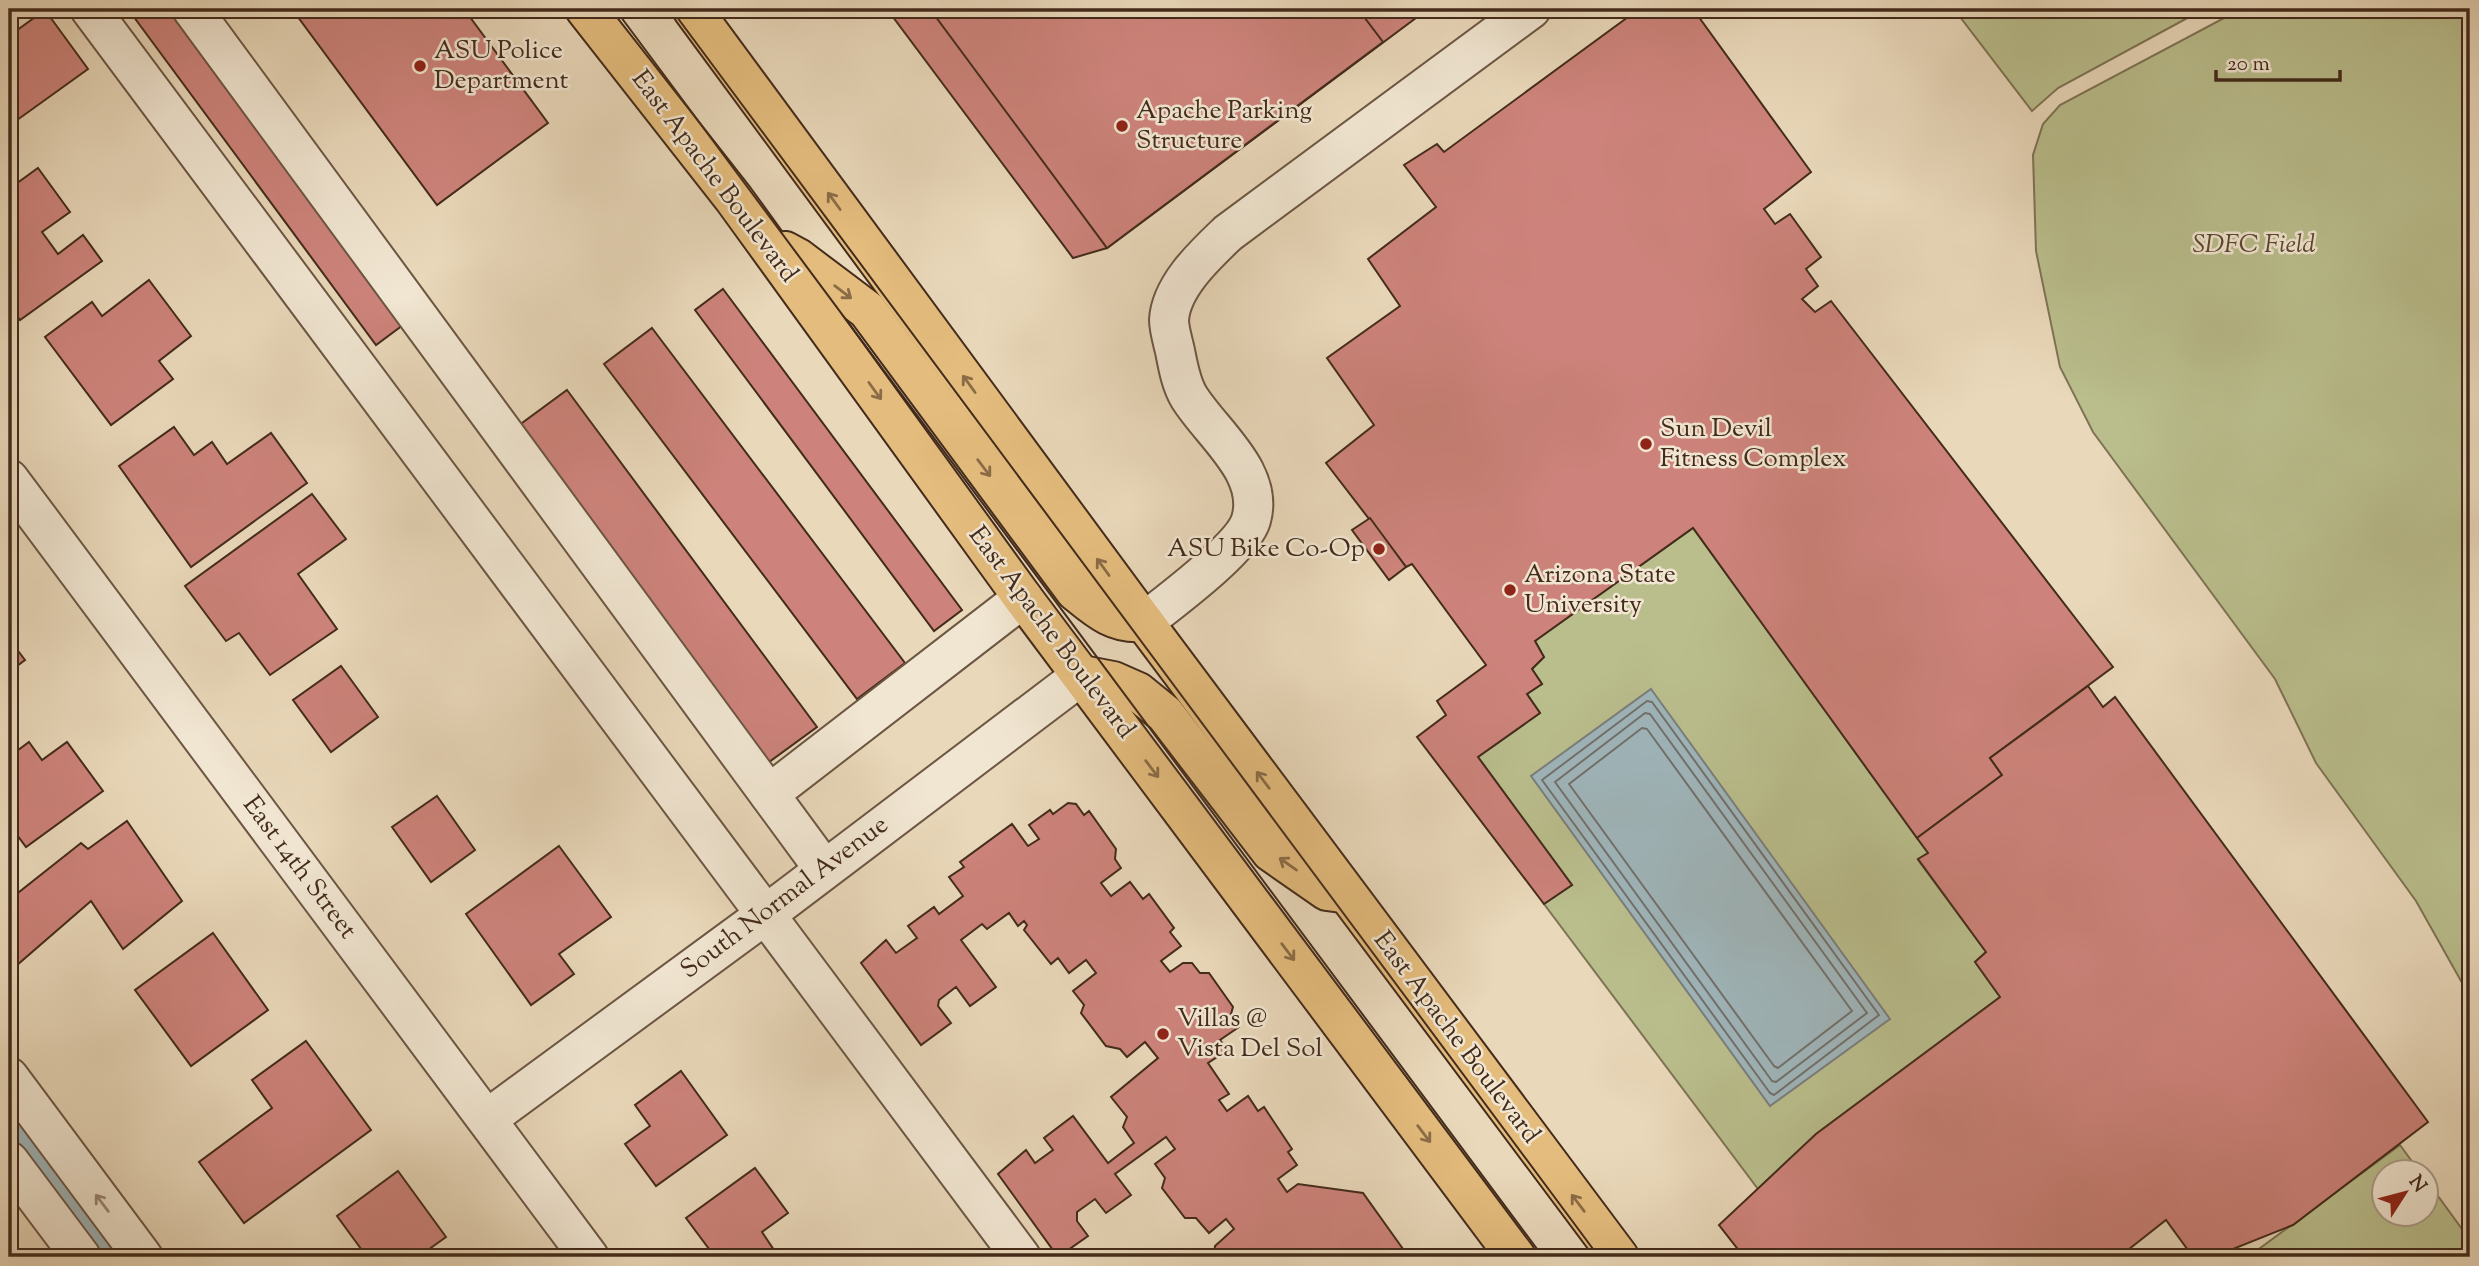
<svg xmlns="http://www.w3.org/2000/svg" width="2479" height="1266" viewBox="0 0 2479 1266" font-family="'Sorts Mill Goudy',serif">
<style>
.green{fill:#babe8d;stroke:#7e7454;stroke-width:2}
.water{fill:#9fb6bc;stroke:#7a7e7c;stroke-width:2}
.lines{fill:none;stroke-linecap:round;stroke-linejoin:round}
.shore{stroke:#71706c;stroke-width:2}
.canal{stroke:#9fb6bc;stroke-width:44}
.building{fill:#cd837b;stroke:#432b1b;stroke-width:2}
.minor-casing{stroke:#6c5643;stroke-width:42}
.major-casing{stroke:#432b1b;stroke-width:42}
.minor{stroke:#f1e6d2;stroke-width:38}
.major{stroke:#e4bc7d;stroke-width:38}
.tram{stroke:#432b1b;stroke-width:2}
.oneway{stroke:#8b6c47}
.oneway2{stroke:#9a8876}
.poi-dot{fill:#8f2418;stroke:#f1e6d2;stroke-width:2.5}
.labels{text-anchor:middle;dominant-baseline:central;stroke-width:5;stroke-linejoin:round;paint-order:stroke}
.poi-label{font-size:26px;fill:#432b1b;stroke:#f1e6d2;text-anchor:start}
.street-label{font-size:26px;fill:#432b1b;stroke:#f1e6d2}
.park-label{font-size:26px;font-style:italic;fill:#5b4832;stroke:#f1e6d2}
</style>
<rect width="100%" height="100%" fill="#e9d8ba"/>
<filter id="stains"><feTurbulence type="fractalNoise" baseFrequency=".00286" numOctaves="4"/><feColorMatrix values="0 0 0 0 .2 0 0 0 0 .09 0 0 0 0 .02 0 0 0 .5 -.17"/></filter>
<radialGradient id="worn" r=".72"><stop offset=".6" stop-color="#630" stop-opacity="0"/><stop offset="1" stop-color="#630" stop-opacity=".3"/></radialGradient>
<!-- green -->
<g class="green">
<polygon points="1954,9 2204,9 2058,88 2032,111"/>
<polygon points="2241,9 2470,9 2470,997 2416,901 2316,763 2275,679 2093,432 2060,367 2036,251 2033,155 2043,124 2060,105"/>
<polygon points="1693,528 1928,853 1918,860 1986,952 1975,962 2000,997 1816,1134 1758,1189 1544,904 1572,885 1478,757 1540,713 1527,694 1542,684 1532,669 1544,657 1535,641"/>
<polygon points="2400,1145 2419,1171 2384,1172 2384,1214 2426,1214 2427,1181 2470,1240 2470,1257 2248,1257"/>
</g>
<!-- water -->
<polygon class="water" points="1651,689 1890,1019 1770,1106 1531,776"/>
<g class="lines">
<!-- shore -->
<g class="shore">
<polygon points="1647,701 1652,702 1879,1015 1774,1095 1770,1093 1542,780"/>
<polygon points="1645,713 1650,714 1867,1013 1776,1082 1772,1081 1555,782"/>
<polygon points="1642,728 1647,729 1852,1011 1778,1068 1774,1066 1569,784"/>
</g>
<!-- canal -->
<polyline class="canal" points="9,1118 112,1257"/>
</g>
<!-- building -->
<g class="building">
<polygon points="128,9 176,9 407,322 376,345"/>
<polygon points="292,9 464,9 548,123 437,205"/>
<polygon points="887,9 1428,9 1107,248 1073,258"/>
<polygon points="930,9 1358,9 1383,42 1107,248"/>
<polygon points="1639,9 1693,9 1811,172 1764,209 1775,224 1790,214 1821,257 1806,269 1818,286 1802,299 1815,312 1831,301 2113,667 1990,758 2002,775 1917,838 1693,528 1535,641 1544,657 1532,669 1542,684 1527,694 1540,713 1478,757 1572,885 1544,904 1417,737 1446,715 1437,701 1486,665 1412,564 1406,567 1326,463 1374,425 1327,358 1400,306 1368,259 1436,207 1404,165 1437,144 1444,152"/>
<polygon points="45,10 88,69 13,123 9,118 9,36"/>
<polygon points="38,168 70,212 42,232 58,254 83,235 102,261 20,320 9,304 9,189"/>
<polygon points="149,280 191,336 159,361 173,379 111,425 45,337 92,302 102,316"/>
<polygon points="723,289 962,610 934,631 695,310"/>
<polygon points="652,328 905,663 857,699 604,364"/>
<polygon points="567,390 817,727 769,762 518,426"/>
<polygon points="174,427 194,455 212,442 227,464 271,433 307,483 191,567 119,466"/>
<polygon points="312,494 346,539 298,574 337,629 270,675 239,633 226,641 185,586"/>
<polygon points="1370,518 1406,567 1389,580 1352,530"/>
<polygon points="9,639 25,660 9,672"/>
<polygon points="341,666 378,717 331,752 293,700"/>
<polygon points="2088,686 2103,707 2115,697 2428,1122 2293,1225 2213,1257 2193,1257 2166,1220 2119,1257 1744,1257 1719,1225 1816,1134 2000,997 1975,962 1986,952 1918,859 1928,853 1917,838 2002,775 1990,758"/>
<polygon points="29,742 42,760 67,742 103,791 26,847 9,824 9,757"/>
<polygon points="437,796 475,850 431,882 392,827"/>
<polygon points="1068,803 1076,804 1084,815 1089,811 1116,849 1115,859 1121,868 1101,883 1111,896 1130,882 1143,899 1149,894 1174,928 1170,932 1181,946 1161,961 1170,972 1183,963 1192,963 1200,973 1209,973 1233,1007 1231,1014 1239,1027 1220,1040 1228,1050 1208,1063 1229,1094 1219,1100 1227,1111 1248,1096 1258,1111 1264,1107 1292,1149 1288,1152 1297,1165 1278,1179 1287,1192 1298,1184 1363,1193 1403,1249 1402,1257 1214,1257 1215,1246 1234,1229 1226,1219 1209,1233 1196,1218 1185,1218 1162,1188 1165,1178 1155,1164 1175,1149 1166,1137 1115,1174 1131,1195 1106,1213 1095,1199 1077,1212 1077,1221 1088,1236 1058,1257 998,1174 1026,1150 1035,1163 1053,1150 1044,1138 1073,1116 1108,1163 1134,1143 1123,1127 1127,1117 1111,1097 1158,1058 1145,1042 1127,1057 1120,1049 1106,1046 1081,1013 1084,1005 1073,991 1096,973 1086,960 1069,973 1058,958 1051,964 1024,930 1027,925 1024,921 1018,926 1009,913 987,929 982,924 961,940 996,987 970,1006 956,987 939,1000 938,1006 951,1023 921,1045 861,963 886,940 896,953 917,938 908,926 934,907 939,914 963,896 949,877 964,867 960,862 1012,824 1028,846 1039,839 1029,825 1050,810 1053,814"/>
<polygon points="127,821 182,901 123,949 91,901 9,972 9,900 81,843 88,849"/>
<polygon points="559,846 611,917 559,954 574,974 531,1005 466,914"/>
<polygon points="213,933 268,1010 191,1066 135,990"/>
<polygon points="306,1041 371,1130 244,1223 199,1162 272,1108 252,1080"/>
<polygon points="681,1071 727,1135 656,1186 625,1144 650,1126 635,1105"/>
<polygon points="755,1168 788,1213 762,1232 776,1253 770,1257 715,1257 686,1218"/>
<polygon points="398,1171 446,1237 418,1257 367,1257 337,1216"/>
</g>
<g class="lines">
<defs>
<g id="minor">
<polyline points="90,9 1021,1257"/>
<polyline points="192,9 824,869"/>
<polyline points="9,479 589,1257"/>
<path d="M1144 622C1168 603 1243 548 1251 520 1265 472 1212 434 1189 397 1181 384 1178 366 1175 351 1173 342 1169 329 1169 320 1171 286 1205 255 1228 233L1531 9"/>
<polyline points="769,794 1023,598"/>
<polyline points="9,1077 143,1257"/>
<polyline points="487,1119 765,915 1082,675"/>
<polyline points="9,1161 81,1257"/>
</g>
<g id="major">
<polyline points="585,9 734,199 1023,598 1516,1257"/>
<polyline points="692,9 1144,622 1619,1257"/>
<path d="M785 251 798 258 867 310 1075 591C1097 609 1114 625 1144 622"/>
<polyline points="1082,675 1113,681 1138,692 1165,714 1271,852 1327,891 1342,893"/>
</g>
</defs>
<!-- minor casing -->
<use href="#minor" class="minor-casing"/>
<!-- major casing -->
<use href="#major" class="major-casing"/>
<!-- minor -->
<use href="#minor" class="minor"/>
<!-- major -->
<use href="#major" class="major"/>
<!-- tram -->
<g class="tram">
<polyline points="615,9 1543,1257"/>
<polyline points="671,9 1599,1257"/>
</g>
</g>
<!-- one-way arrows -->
<defs><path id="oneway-shaft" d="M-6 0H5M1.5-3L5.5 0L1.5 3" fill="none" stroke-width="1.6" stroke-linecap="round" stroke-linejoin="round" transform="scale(1.75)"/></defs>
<g class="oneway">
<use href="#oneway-shaft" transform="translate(834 201) rotate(-126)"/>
<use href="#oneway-shaft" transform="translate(843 292) rotate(37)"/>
<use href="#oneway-shaft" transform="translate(969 384) rotate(-126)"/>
<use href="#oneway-shaft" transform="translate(875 391) rotate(54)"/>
<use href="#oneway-shaft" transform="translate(984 468) rotate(53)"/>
<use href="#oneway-shaft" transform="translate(1103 567) rotate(-126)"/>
<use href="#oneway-shaft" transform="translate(1152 769) rotate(53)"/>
<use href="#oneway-shaft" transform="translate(1263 780) rotate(-127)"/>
<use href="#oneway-shaft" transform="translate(1288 864) rotate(-145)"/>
<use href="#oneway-shaft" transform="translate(1288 952) rotate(53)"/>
<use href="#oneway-shaft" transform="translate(1424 1134) rotate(53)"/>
<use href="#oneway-shaft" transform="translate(1578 1203) rotate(-127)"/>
</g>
<use class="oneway2" href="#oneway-shaft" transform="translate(102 1203) rotate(-127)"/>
<!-- markers -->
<g class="poi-dot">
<circle cx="420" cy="66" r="7"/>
<circle cx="1122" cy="126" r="7"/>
<circle cx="1646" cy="444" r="7"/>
<circle cx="1379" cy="549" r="7"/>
<circle cx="1510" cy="590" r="7"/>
<circle cx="1163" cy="1034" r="7"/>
</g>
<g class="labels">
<!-- poi labels -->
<g class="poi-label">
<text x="434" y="51">ASU Police<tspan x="434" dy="30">Department</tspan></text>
<text x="1136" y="111">Apache Parking<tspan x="1136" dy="30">Structure</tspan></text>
<text x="1660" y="429">Sun Devil<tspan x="1660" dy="30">Fitness Complex</tspan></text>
<text x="1365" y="549" text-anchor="end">ASU Bike Co-Op</text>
<text x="1524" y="575">Arizona State<tspan x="1524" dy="30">University</tspan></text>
<text x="1177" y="1019">Villas @<tspan x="1177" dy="30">Vista Del Sol</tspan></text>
</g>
<!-- street labels -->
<g class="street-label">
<text transform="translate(714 177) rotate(53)">East Apache Boulevard</text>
<text transform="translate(1051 633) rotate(53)">East Apache Boulevard</text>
<text transform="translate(299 868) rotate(53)">East 14th Street</text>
<text transform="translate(785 898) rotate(-37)">South Normal Avenue</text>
<text transform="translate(1456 1038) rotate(53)">East Apache Boulevard</text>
</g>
<!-- park labels -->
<g class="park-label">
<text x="2254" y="245">SDFC Field</text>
</g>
</g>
<!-- margin -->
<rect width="2479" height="1266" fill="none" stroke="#e9d8ba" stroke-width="35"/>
<rect x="10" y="10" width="2458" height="1245" fill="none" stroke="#432b1b" stroke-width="3.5"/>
<rect x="18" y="18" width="2444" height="1231" fill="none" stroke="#432b1b" stroke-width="2"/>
<!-- north arrow -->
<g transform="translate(2405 1193) rotate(54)"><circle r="33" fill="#f1e6d2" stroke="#ab9b89" stroke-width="2"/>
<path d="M0-5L12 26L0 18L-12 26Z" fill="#8f2418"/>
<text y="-10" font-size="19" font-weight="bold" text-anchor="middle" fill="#432b1b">N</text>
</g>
<!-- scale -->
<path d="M2216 70v10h124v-10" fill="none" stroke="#432b1b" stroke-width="3.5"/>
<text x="2227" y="70" font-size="21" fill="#432b1b" stroke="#f1e6d2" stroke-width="5" paint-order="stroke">20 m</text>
<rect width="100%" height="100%" filter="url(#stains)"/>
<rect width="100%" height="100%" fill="url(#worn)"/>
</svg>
